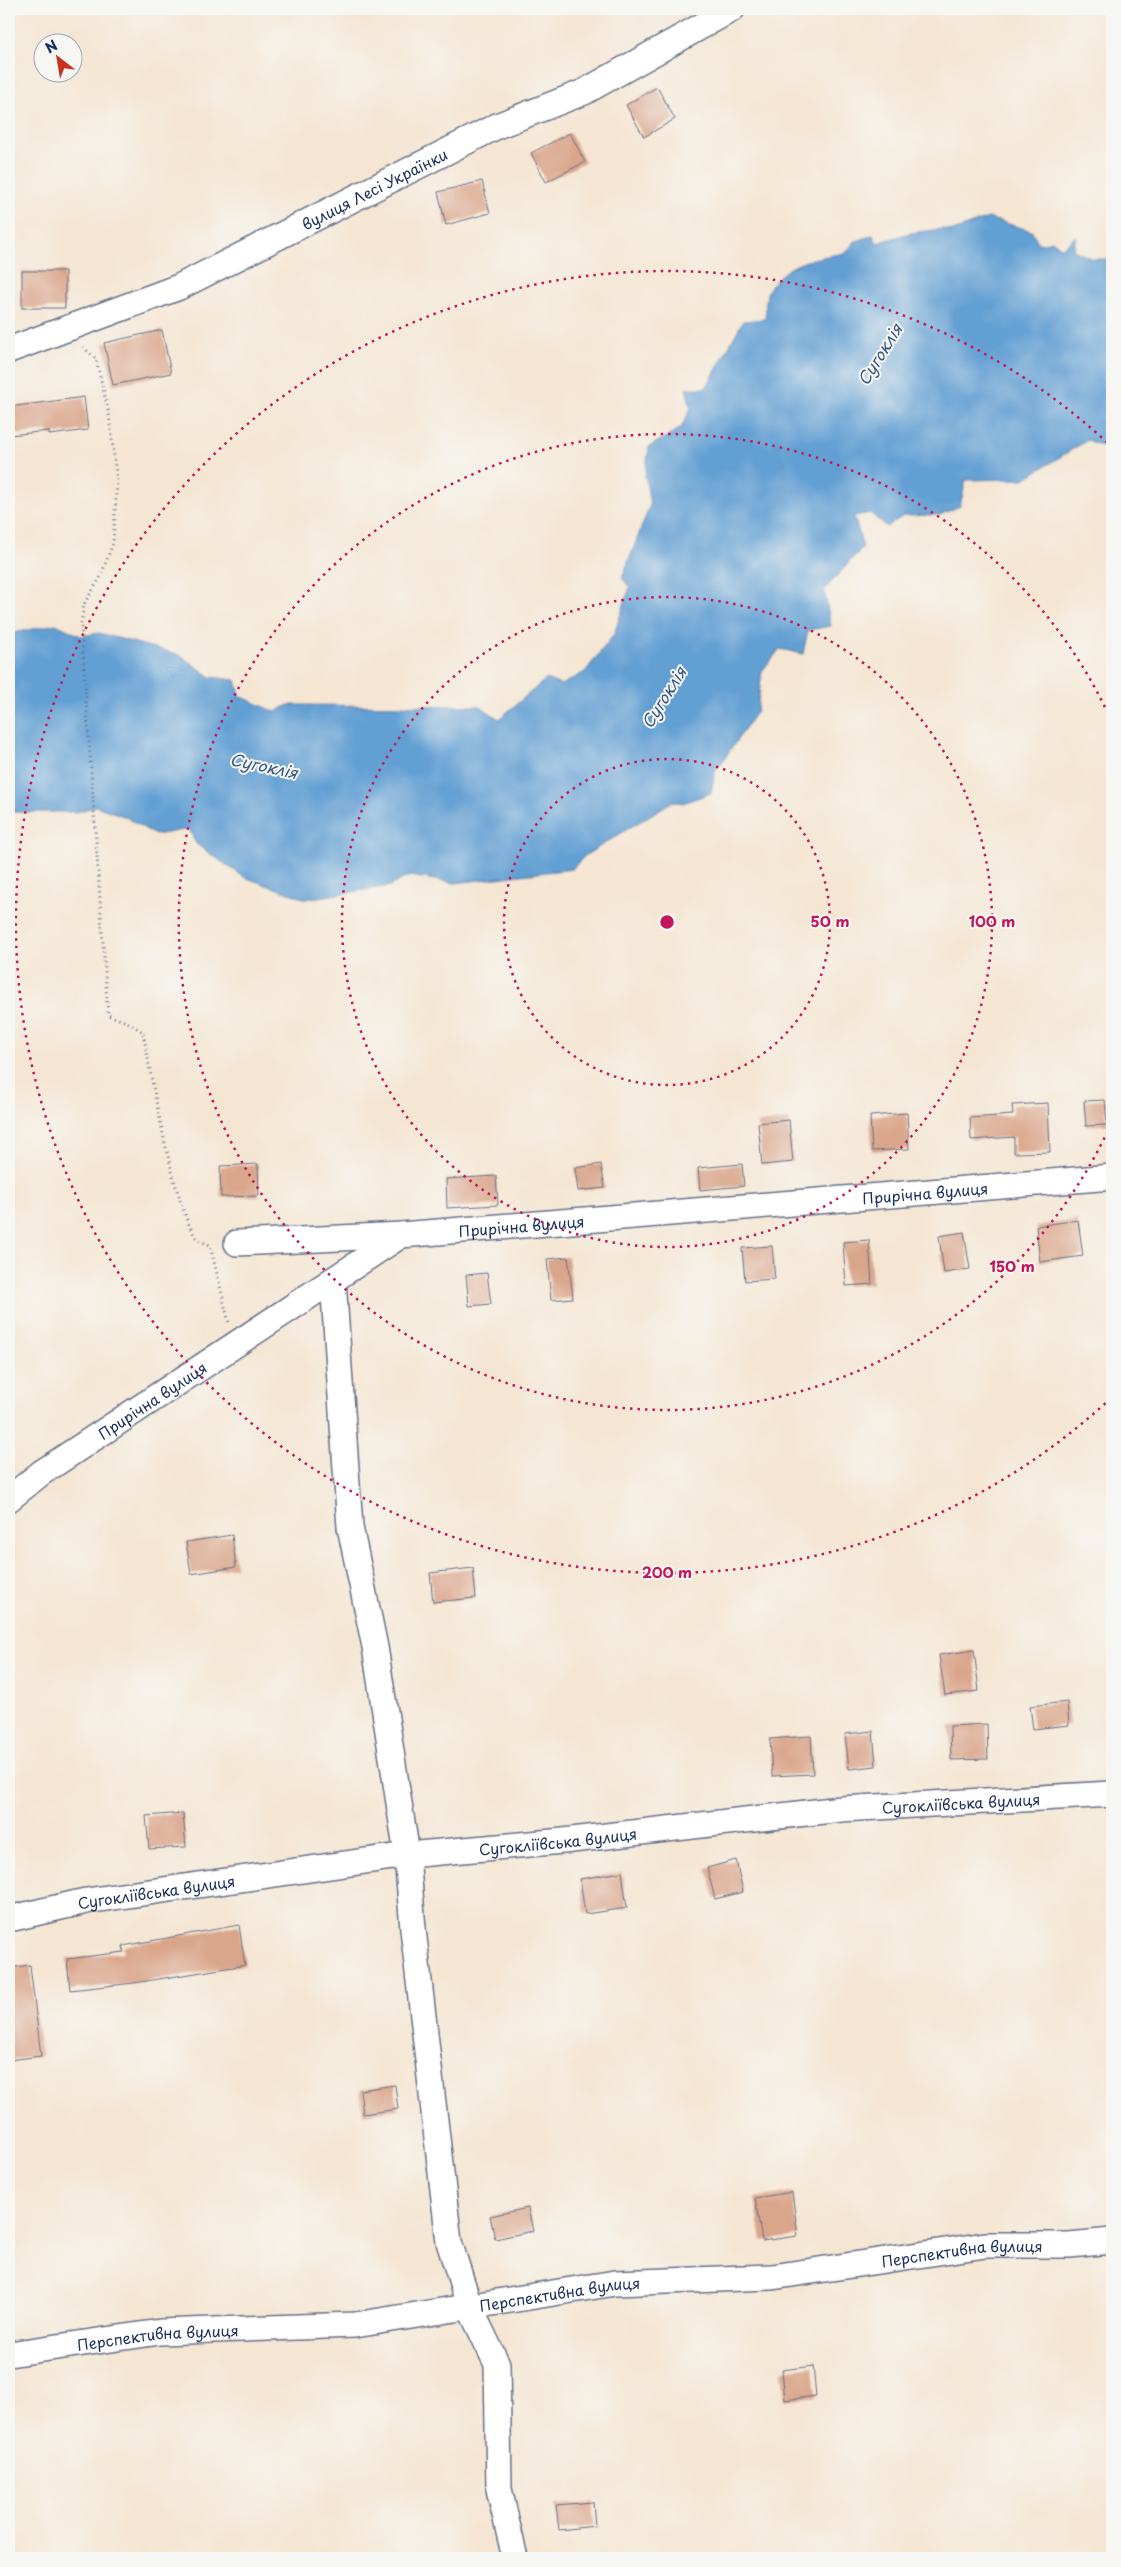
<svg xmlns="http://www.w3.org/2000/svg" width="1121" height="2567" viewBox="0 0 1121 2567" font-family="'Playpen Sans',sans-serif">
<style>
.water{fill:#629fd3;stroke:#3e6798}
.building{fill:#daa68b}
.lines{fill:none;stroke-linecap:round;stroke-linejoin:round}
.minor-casing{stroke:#676f87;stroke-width:28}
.path{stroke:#676f87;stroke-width:3;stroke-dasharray:1 4;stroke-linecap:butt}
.minor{stroke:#fff;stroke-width:25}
.ring{fill:none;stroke:#c2185b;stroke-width:2.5;stroke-dasharray:2.5 5}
.labels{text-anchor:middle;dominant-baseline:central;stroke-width:4;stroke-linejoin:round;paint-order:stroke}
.street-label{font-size:15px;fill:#1b2f5e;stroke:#f6f6f2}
.water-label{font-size:16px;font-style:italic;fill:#345687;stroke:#f6f6f2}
.centre{fill:#c2185b;stroke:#f6f6f2;stroke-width:2.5}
.ring-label{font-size:15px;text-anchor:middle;font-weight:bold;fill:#c2185b;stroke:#f6f6f2;stroke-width:4;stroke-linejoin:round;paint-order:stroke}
</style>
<rect width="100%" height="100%" fill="#f6f6f2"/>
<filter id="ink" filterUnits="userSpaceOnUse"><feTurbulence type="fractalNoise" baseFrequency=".02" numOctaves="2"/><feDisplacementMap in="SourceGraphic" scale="10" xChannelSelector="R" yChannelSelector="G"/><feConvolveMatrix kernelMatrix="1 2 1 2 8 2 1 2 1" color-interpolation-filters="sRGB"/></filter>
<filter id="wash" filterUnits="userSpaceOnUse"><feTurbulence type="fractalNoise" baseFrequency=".0096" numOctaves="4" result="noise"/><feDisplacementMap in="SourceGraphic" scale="20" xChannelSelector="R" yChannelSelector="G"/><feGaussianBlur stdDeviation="1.12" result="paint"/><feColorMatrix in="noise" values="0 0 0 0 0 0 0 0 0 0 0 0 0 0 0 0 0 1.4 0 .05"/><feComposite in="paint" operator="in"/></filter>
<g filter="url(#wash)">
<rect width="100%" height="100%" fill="#f5e6d3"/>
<!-- water -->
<path class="water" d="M988 218 1032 231 1039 244 1053 241 1062 248 1076 236 1073 250 1093 259H1112V451L1088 440 1024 479 966 480 960 506 940 515 903 516 887 527 870 513 854 516 863 547 824 590 831 626 808 630 803 654 780 649 762 671 757 711 715 772 711 793 683 803 673 801 586 855 572 869 455 883 409 876 390 886 306 899 244 877 196 844 189 829 155 835 126 817 96 806 77 812H9V634L56 624 81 636 99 633 180 655 211 677 236 680 240 696 276 712 288 705 480 706 499 719 546 679 561 685 585 672 614 634 630 587 622 578 650 505 645 475 649 447 681 428 691 408 686 388H706L743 321 765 319C766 311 765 298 768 291 783 262 818 257 846 253L854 242 873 235 877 243 910 233 942 229 953 231Z"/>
<g id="blocks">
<!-- building -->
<g class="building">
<polygon points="657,87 675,119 644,137 626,105"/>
<polygon points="570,133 585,162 546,182 531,153"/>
<polygon points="482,181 490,213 446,225 438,192"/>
<rect x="22" y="271" width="43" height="37"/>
<polygon points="162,330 171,373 113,385 104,343"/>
<polygon points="84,397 88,430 49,435 49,431 9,435 9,407"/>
<polygon points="1105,1100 1107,1125 1086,1126 1084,1101"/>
<polygon points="1048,1103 1050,1152 1014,1153 1014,1137 971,1140 970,1118 1013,1115 1012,1105"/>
<polygon points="907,1113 909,1149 872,1151 870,1116"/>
<polygon points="789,1120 793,1162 762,1165 758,1123"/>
<polygon points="258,1164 259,1196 221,1197 220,1166"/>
<polygon points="601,1164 605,1188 578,1191 575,1168"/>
<polygon points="742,1164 744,1186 700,1190 698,1168"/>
<polygon points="496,1176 498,1205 447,1208 446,1179"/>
<polygon points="1078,1220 1083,1256 1040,1262 1036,1226"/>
<polygon points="964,1232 970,1269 944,1273 939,1236"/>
<polygon points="869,1240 872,1284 846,1286 843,1242"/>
<polygon points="772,1246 775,1279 745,1281 742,1248"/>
<polygon points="568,1257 573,1298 551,1300 547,1259"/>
<polygon points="487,1273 491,1304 469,1306 466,1275"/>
<polygon points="232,1535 236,1567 191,1574 186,1542"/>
<polygon points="473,1568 476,1598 433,1602 430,1573"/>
<polygon points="974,1650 979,1691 945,1695 939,1655"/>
<polygon points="1067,1702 1069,1725 1033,1729 1030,1706"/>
<polygon points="987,1724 988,1759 951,1760 950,1726"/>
<polygon points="873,1731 876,1766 849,1769 845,1734"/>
<polygon points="811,1736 813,1774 772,1776 770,1739"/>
<polygon points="183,1813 186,1847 149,1849 146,1816"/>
<polygon points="736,1860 743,1892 715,1899 707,1868"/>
<polygon points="622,1872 627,1908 585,1914 580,1879"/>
<polygon points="239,1925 245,1965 134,1983 70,1990 67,1959 124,1952 123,1946"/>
<polygon points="30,1965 41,2056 9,2060 9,1968"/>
<polygon points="395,2085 398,2109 363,2114 360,2090"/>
<polygon points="792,2192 798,2236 762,2241 755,2198"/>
<polygon points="528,2208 533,2231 495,2239 490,2216"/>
<polygon points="813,2366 816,2396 785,2400 782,2370"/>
<polygon points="593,2502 595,2526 559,2530 556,2505"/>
</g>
</g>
</g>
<g filter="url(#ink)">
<use href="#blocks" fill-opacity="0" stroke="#676f87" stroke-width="1"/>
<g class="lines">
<defs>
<g id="minor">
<path id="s1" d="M9 350 179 287 497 126 584 92 732 9"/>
<path id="s2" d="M237 1243 401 1235 1112 1177"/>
<polyline points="333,1280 350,1527 375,1647 407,1855 413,1929 449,2242 470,2308 497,2364 499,2489 515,2558"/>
<path id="s3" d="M9 1499 41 1473 401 1235"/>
<path id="s4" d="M9 1919 86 1901 407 1855 563 1841 841 1809 1112 1794"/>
<path id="s5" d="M9 2354 160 2332 355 2325 615 2283 772 2277 985 2245H1069L1112 2241"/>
</g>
</defs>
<!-- minor casing -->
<use href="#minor" class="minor-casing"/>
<!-- path -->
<path class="path" d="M83 347 96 359 109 414 117 482 113 543 100 578 84 604 81 625 108 1015 129 1023 143 1032C149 1066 177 1224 199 1240 202 1242 206 1243 210 1245L229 1323"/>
<!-- minor -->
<use href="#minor" class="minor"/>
</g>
</g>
<!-- distance rings -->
<g class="ring">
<circle cx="667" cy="922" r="163"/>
<circle cx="667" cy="922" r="325"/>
<path d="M1111 1124A488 488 0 1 1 1111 720"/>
<path d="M1111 1398A651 651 0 1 1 1111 446"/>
</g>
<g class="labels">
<!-- street labels -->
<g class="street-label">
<text stroke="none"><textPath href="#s1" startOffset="400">вулиця Лесі Українки</textPath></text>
<text stroke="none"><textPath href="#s2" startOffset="690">Прирічна вулиця</textPath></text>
<text stroke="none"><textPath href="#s2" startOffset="285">Прирічна вулиця</textPath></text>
<text stroke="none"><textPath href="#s3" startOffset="174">Прирічна вулиця</textPath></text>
<text stroke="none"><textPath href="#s4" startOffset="960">Сугокліївська вулиця</textPath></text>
<text stroke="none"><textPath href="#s4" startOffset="555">Сугокліївська вулиця</textPath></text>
<text stroke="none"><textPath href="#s4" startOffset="150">Сугокліївська вулиця</textPath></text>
<text stroke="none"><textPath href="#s5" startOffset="960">Перспективна вулиця</textPath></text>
<text stroke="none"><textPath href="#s5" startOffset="555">Перспективна вулиця</textPath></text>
<text stroke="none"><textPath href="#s5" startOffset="150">Перспективна вулиця</textPath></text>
</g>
<!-- water labels -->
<g class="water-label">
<text transform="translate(879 354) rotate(-58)">Сугоклія</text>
<text transform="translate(663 697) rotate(-58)">Сугоклія</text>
<text transform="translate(264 765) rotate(12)">Сугоклія</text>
</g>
</g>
<circle cx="667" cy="922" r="8" class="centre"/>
<g class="ring-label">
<text x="830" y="927">50 m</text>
<text x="992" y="927">100 m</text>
<text x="1012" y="1272">150 m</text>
<text x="667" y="1578">200 m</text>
</g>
<!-- margin -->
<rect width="1121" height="2567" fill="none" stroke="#f6f6f2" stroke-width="30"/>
<!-- north arrow -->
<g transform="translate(58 58) rotate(329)"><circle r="24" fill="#f6f6f2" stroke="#9ea6b7"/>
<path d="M0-4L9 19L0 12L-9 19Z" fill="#c8321e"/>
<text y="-8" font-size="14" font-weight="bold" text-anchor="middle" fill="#1b2f5e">N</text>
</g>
</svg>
